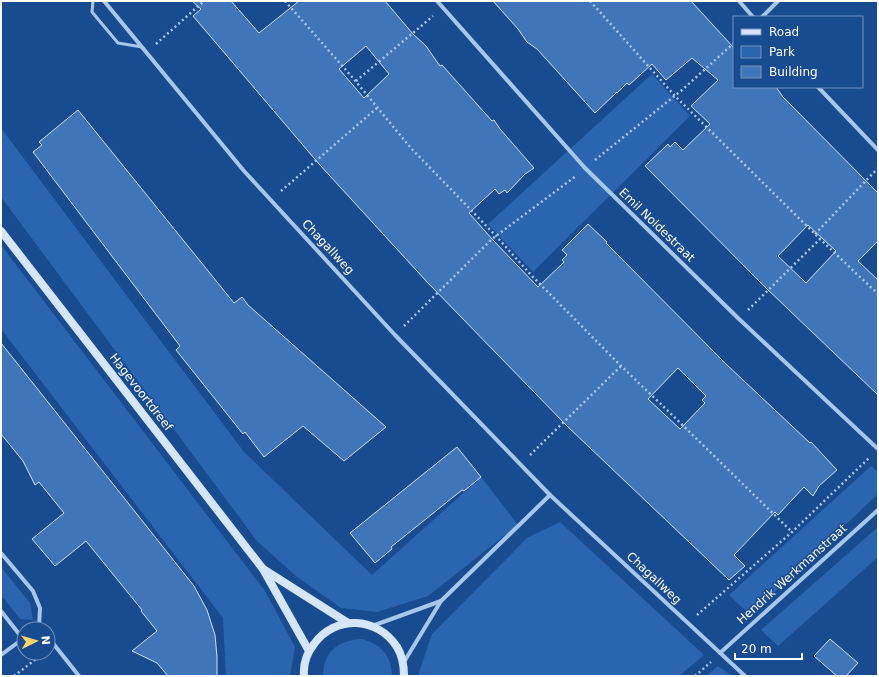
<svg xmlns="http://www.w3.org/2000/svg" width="879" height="677" viewBox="0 0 879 677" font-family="'DejaVu Sans',sans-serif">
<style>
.green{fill:#2b65b0}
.building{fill:#4175b9;stroke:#cee2fb;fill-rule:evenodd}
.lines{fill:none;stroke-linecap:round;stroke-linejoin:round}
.path{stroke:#a8c7ef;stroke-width:2.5;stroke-dasharray:2 3;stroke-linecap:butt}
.lane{stroke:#a8c7ef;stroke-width:3}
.street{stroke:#a8c7ef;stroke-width:4}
.secondary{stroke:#d5e5fb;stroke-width:8}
.labels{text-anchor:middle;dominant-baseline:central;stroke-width:3;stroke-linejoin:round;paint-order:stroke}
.street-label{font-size:12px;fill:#fff;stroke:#194b91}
</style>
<rect width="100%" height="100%" fill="#194b91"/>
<!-- green -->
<g class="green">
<polygon points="652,74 690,116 533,272 488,224"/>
<polygon points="1,128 244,452 372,575 481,477 518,525 428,596 377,612 341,608 296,576 257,541 1,197"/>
<polygon points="1,245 265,591 295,647 290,676 226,676 223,618 1,329"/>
<polygon points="871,466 878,472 878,494 750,615 729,595"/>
<polygon points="560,522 704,655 679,676 419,676 419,673 432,634 527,538"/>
<polygon points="878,527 878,557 778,646 761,630"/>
<polygon points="1,567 30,603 33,620 20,619 1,595"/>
<path d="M362 639C382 645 391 655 392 676H323C323 651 339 640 362 639Z"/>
<polygon points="718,666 732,676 706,676"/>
</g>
<!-- building -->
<g class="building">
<path d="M192 1H231L259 33 299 1H385L413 34 426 46 440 66 442 65 492 121 494 120 500 129 534 168 525 174 507 193 505 190 499 194 495 189 469 213 492 239 538 287 564 262 562 260 567 255 562 250 588 224 607 242 606 243 726 364 810 443 811 442 837 470 819 486 813 496 804 487 778 515 775 512 734 555 745 566 729 580 568 427 427 282 319 164 193 16 201 9ZM366 46 389 74 364 98 339 69ZM678 368 706 396 702 400 705 403 680 429 648 399Z"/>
<path d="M493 1H691L734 48V87H776L783 97 878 193V241L858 261 878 280V395L766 288 645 166 668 144 670 147 675 142 683 150 710 124 691 106 718 80 692 58 666 80 652 64 629 85 627 83 617 93V92L595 113 537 49 527 42 518 29ZM808 225 836 251 806 283 778 256Z"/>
<polygon points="78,110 234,303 242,297 248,305 386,427 344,461 303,426 264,457 245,432 243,434 176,350 180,346 33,152 42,145 39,142"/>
<polygon points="1,343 194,586 207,610 215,635 217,657 217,676 168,676 157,663 132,651 157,631 141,611 142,610 86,541 55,566 32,539 64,513 39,482 35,485 23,461 1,434"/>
<polygon points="457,447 481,477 464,491 462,490 391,547 392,549 375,563 350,533"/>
<polygon points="830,639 858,663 846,676 837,676 814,656"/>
</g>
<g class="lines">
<!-- path -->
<g class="path">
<polyline points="285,1 353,78 410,147 496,236 532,276 621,366 667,410 792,532"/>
<polyline points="590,1 675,96 820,239 878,294"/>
<polyline points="156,44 204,1"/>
<polyline points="356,81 433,16"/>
<polyline points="595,160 682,90 734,43"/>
<polyline points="281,191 377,108"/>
<polyline points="815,234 878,168"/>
<polyline points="748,310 820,239"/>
<polyline points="404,326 492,239 576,176"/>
<polyline points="530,455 621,366"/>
<polyline points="697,615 792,532 869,458"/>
<polyline points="14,676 44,653"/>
<polyline points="695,676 711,662"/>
</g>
<!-- lane -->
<polyline class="lane" points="93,1 92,12 118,43 142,47"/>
<!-- street -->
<g class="street">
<polyline points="104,1 244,171 395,335 550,495 745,676"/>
<polyline points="437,1 585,168 739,319 878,449"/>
<polyline points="739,1 753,17"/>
<polyline points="762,17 778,1"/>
<polyline points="818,87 878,150"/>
<polyline points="1,553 33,591 40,608 39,627 41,629"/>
<polyline points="1,611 23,639"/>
<polyline points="372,626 441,601"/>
<polyline points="48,637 79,676"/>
<polyline points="720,653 878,510"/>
<polyline points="1,655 24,638"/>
<polyline points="404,662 441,601 550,495"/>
</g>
<!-- secondary -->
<g class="secondary">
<polyline points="1,231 263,569 309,651"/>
<polyline points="263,569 348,623"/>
<path d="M304 676C303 665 307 653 314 644 335 615 377 616 397 647 402 655 404 666 404 676"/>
</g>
</g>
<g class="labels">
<!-- street labels -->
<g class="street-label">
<text transform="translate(657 225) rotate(44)">Emil Noldestraat</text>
<text transform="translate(328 247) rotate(47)">Chagallweg</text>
<text transform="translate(141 392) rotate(52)">Hagevoortdreef</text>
<text transform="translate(792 574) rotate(-42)">Hendrik Werkmanstraat</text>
<text transform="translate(654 578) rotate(43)">Chagallweg</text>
</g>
</g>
<!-- border -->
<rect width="879" height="677" fill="none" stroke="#ffffff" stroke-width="4"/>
<!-- legend -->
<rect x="733" y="16" width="130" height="72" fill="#194b91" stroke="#7593bd"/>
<rect x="741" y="29" width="20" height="6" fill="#d5e5fb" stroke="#7593bd"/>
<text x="769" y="36" font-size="12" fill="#ffffff">Road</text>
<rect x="741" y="46" width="20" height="12" fill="#2b65b0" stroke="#7593bd"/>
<text x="769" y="56" font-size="12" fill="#ffffff">Park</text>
<rect x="741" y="66" width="20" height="12" fill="#4175b9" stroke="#7593bd"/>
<text x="769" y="76" font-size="12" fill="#ffffff">Building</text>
<!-- north arrow -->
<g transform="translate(36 641) rotate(85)"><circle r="19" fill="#194b91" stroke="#7593bd"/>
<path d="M0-3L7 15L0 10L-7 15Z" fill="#ffd566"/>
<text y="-6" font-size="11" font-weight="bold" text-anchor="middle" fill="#ffffff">N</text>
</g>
<!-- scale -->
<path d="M735 653v6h67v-6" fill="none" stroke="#ffffff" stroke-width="2"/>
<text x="741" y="653" font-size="12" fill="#ffffff" stroke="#194b91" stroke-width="3" paint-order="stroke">20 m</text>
</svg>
